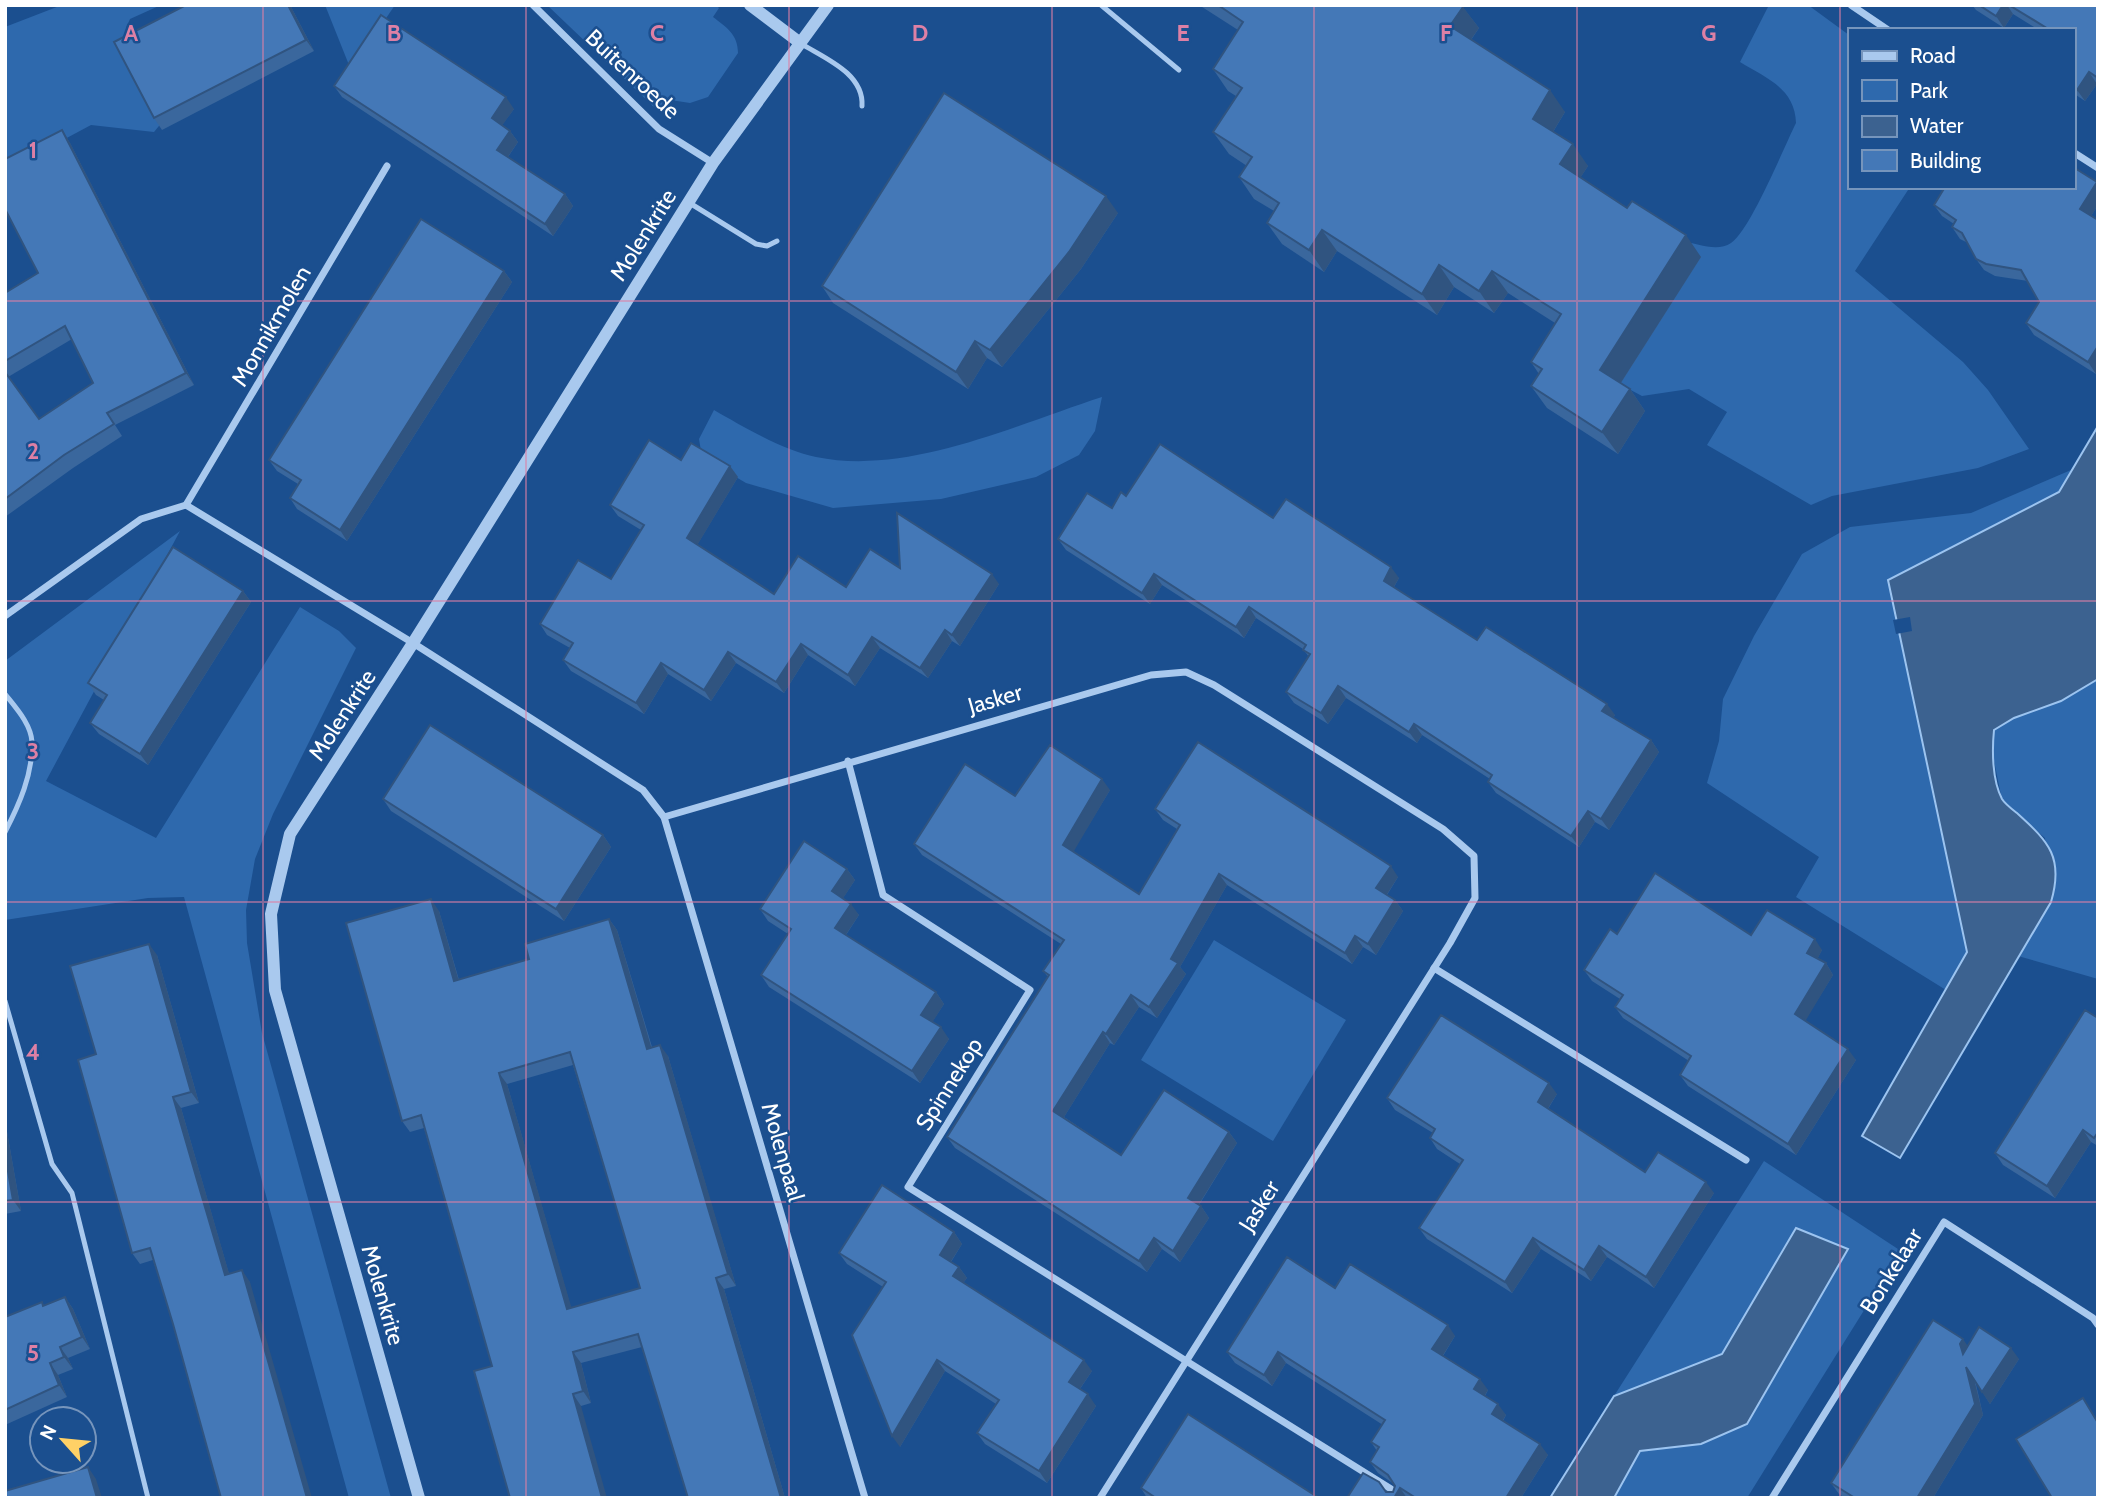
<svg xmlns="http://www.w3.org/2000/svg" width="2103" height="1503" viewBox="0 0 2103 1503" font-family="Cabin,sans-serif">
<style>
.green{fill:#2e69ad}
.water{fill:#3c6290;stroke:#9cc4f0;stroke-width:2}
.pier{fill:#1b4f8f}
.lines{fill:none;stroke-linecap:round;stroke-linejoin:round}
.service{stroke:#a9c9ee;stroke-width:5}
.minor{stroke:#a9c9ee;stroke-width:7}
.tertiary{stroke:#a9c9ee;stroke-width:12}
.wall{fill:#3a679d;fill-rule:evenodd}
.shaded-wall{fill:#305480}
.building{fill:#4478b7;stroke:#305480;stroke-width:2;fill-rule:evenodd}
.grid{fill:none;stroke:#dd80a5;stroke-width:2;stroke-opacity:0.55}
.labels{text-anchor:middle;dominant-baseline:central;stroke-width:5;stroke-linejoin:round;paint-order:stroke}
.street-label{font-size:23px;fill:#fff;stroke:#1b4f8f}
.grid-label{font-size:23px;text-anchor:middle;font-weight:bold;fill:#dd80a5;stroke:#1b4f8f;stroke-width:5;stroke-linejoin:round;paint-order:stroke}
</style>
<rect width="100%" height="100%" fill="#1b4f8f"/>
<!-- green -->
<g class="green">
<polygon points="62,5 161,5 130,19 126,28 161,104 163,121 154,132 91,125 5,171 5,27"/>
<polygon points="325,5 395,5 351,70"/>
<path d="M547 5H716L719 8 713 17C726 27 738 34 738 53L708 97 690 103 664 99 661 109 655 108Z"/>
<path d="M1769 5H1808L1849 35V187H1910L1855 271 1963 362 1988 390 2029 449 1978 468 1832 496 1811 505 1707 445 1727 412 1689 389 1642 396 1612 380 1683 241C1697 244 1718 252 1731 243 1750 231 1784 147 1796 123 1795 88 1766 78 1740 62Z"/>
<path d="M1102 397 1095 431 1079 455 1036 477 941 499 833 508 746 483 702 457 699 439 714 410C742 426 784 451 816 457 908 476 1015 425 1102 397Z"/>
<polygon points="2071,470 2059,492 1888,580 1967,952 1946,990 1796,897 1819,857 1707,783 1719,741 1723,699 1754,636 1802,554 1850,527 1971,513"/>
<polygon points="180,531 46,781 156,838 300,607 339,631 356,648 273,814 255,859 246,910 247,943 262,1033 391,1498 349,1498 184,897 148,898 5,920 5,661"/>
<polygon points="2098,679 2098,979 2018,956 2051,902 2045,838 2002,800 1992,751 1994,730 2014,718 2061,701"/>
<polygon points="1214,940 1346,1020 1273,1141 1141,1060"/>
<polygon points="1764,1161 1901,1251 1747,1498 1614,1498 1640,1451 1701,1444 1848,1249 1796,1228 1722,1354 1614,1396"/>
</g>
<!-- water -->
<g class="water">
<path d="M2098 426V679L2061 701 2014 718 1994 730C1992 750 1992 780 2002 799 2005 804 2013 810 2018 814 2049 842 2064 858 2051 902L1900 1158 1862 1136 1967 952 1888 580 2059 492Z"/>
<polygon points="1796,1228 1848,1249 1747,1424 1701,1444 1640,1451 1614,1498 1550,1498 1614,1396 1722,1354"/>
</g>
<!-- pier -->
<polygon class="pier" points="1910,617 1912,631 1896,634 1893,620"/>
<g class="lines">
<!-- service -->
<g class="service">
<polyline points="1101,5 1179,70"/>
<path d="M800 43C824 58 864 73 862 106"/>
<polyline points="688,202 756,244 767,246 777,241"/>
<path d="M5 694C16 708 31 724 32 742 33 774 19 805 5 832"/>
<polyline points="5,1001 52,1164 72,1193 148,1498"/>
</g>
<!-- minor -->
<g class="minor">
<polyline points="533,5 659,129 713,163"/>
<polyline points="1851,5 1888,30"/>
<polyline points="2073,152 2098,168"/>
<polyline points="186,505 413,643 643,790 664,817 1151,675 1186,672 1214,685 1443,829 1474,856 1475,898 1450,943 1100,1498"/>
<polyline points="5,616 141,519 186,505 387,166"/>
<polyline points="848,761 883,895 1030,990 908,1187 1391,1489 1397,1498"/>
<polyline points="664,817 865,1498"/>
<polyline points="1434,968 1746,1160"/>
<polyline points="1772,1498 1944,1222 2093,1318 2098,1325"/>
</g>
<!-- tertiary -->
<g class="tertiary">
<polyline points="750,5 799,42"/>
<polyline points="419,1498 275,990 271,914 290,834 413,643 713,163 828,5"/>
</g>
</g>
<!-- wall -->
<g class="wall">
<polygon points="290,5 314,51 162,130 154,118"/>
<polygon points="1199,5 1461,5 1479,28 1471,40 1565,112 1553,132 1588,166 1580,178 1701,257 1621,383 1630,389 1645,411 1618,454 1547,408 1531,386 1539,374 1531,362 1555,323 1508,293 1494,313 1454,287 1437,315 1337,251 1324,272 1282,244 1267,223 1274,211 1254,199 1239,177 1247,166 1229,154 1213,132 1236,96 1228,91 1213,69 1238,30"/>
<polygon points="1972,5 2098,5 2098,85 2097,84 2085,101 2073,93 2073,30 2039,30 2013,14 2004,28 1976,10"/>
<polygon points="334,86 514,109 502,125 510,131 518,142 508,157 565,194 573,206 553,236 342,97"/>
<path d="M62 130 70 143 194 385 115 425 122 436 73 468 5 517V293L38 273ZM72 339 93 383 39 419 8 377Z"/>
<polygon points="1934,205 2098,205 2091,216 2096,374 2034,335 2026,323 2039,302 2028,281 1995,276 1984,270 1976,259 1968,243 1960,239 1952,227 1954,224 1942,216"/>
<polygon points="1118,213 1081,269 1002,367 987,358 968,389 833,303 822,286"/>
<polygon points="504,271 512,282 347,541 297,509 290,498 298,484 277,471 269,460"/>
<polygon points="681,460 730,466 738,477 697,545 774,594 846,587 900,568 999,584 960,646 952,641 928,678 880,648 855,686 808,655 784,693 736,663 711,701 668,674 644,714 571,671 563,660 570,648 547,635 540,624 611,579 641,530 618,516 610,505"/>
<polygon points="1126,496 1273,518 1399,578 1394,587 1477,640 1615,715 1613,718 1651,740 1659,752 1609,830 1595,822 1579,847 1496,793 1488,782 1490,779 1422,735 1417,743 1346,698 1328,724 1294,703 1286,692 1309,657 1303,649 1256,618 1244,638 1162,585 1150,604 1066,550 1058,539 1112,508"/>
<polygon points="243,591 251,602 148,765 99,734 90,723 104,700 96,695 88,683"/>
<polygon points="1110,790 1073,851 1139,894 1177,829 1163,820 1155,809 1398,877 1387,895 1395,900 1403,911 1376,955 1363,947 1352,964 1227,885 1180,967 1186,974 1157,1018 1139,1007 1114,1045 1110,1043 1064,1117 1121,1155 1229,1132 1237,1143 1199,1205 1201,1206 1209,1218 1180,1262 1162,1249 1147,1272 955,1148 947,1137 1048,977 1043,971 1061,944 922,855 914,844 1015,796"/>
<polygon points="383,799 603,835 611,847 564,921 391,811"/>
<polygon points="847,869 855,880 843,898 859,915 846,935 936,992 944,1004 932,1022 949,1039 920,1083 769,987 761,975 788,934 768,921 760,909"/>
<path d="M439 911 459 980 529 959 609 919 617 930 652 1047 668 1056 716 1220 736 1286 724 1289 785 1498H688L642 1347 581 1363 591 1403 581 1406 492 1366 424 1128 410 1132 402 1121ZM573 1065 640 1288 571 1308 507 1084Z"/>
<polygon points="1617,934 1751,935 1822,950 1817,959 1826,963 1833,975 1805,1020 1856,1060 1796,1155 1688,1086 1680,1075 1689,1061 1623,1018 1615,1007 1620,999 1592,981 1584,970"/>
<polygon points="157,955 199,1103 181,1108 229,1274 250,1282 173,1324 153,1260 140,1264 132,1253 96,1054"/>
<polygon points="2098,1018 2098,1146 2091,1142 2055,1198 2003,1165 1995,1153"/>
<polygon points="1557,1094 1548,1109 1645,1172 1714,1193 1654,1288 1607,1257 1591,1281 1541,1249 1512,1293 1427,1239 1419,1228 1460,1164 1437,1149 1430,1138 1433,1133 1395,1110 1387,1098"/>
<polygon points="5,1125 6,1126 21,1211 5,1214"/>
<polygon points="954,1232 962,1244 951,1262 959,1267 967,1278 963,1283 1092,1371 1080,1389 1096,1406 1047,1483 985,1444 977,1433 996,1404 945,1371 900,1447 883,1287 847,1264 839,1253"/>
<polygon points="1335,1288 1455,1336 1443,1356 1488,1390 1485,1396 1506,1415 1503,1421 1548,1455 1521,1498 1347,1498 1393,1492 1395,1486 1394,1484 1378,1473 1370,1462 1377,1451 1371,1442 1383,1425 1286,1363 1272,1386 1235,1363 1227,1352"/>
<polygon points="65,1297 73,1309 90,1349 68,1358 73,1369 58,1375 67,1397 5,1425 5,1317 42,1302 44,1306"/>
<polygon points="1968,1346 2019,1359 1990,1404 1975,1380 1983,1415 1933,1498 1845,1498 1839,1494 1831,1483"/>
<polygon points="1141,1488 1319,1498 1147,1498"/>
</g>
<!-- shaded-wall -->
<g class="shaded-wall">
<polygon points="288,5 290,5 314,51 306,40"/>
<polygon points="2003,5 2007,5 2013,14 2004,28 1996,16"/>
<polygon points="1463,7 1479,28 1465,48 1450,26"/>
<polygon points="2089,72 2097,84 2085,101 2077,90"/>
<polygon points="1550,90 1565,112 1548,140 1533,119"/>
<polygon points="506,97 514,109 499,130 492,118"/>
<polygon points="62,130 70,143 194,385 186,373"/>
<polygon points="510,131 518,142 505,161 497,150"/>
<polygon points="1573,144 1588,166 1575,186 1560,164"/>
<polygon points="2097,182 2098,183 2098,205 2088,221 2080,209"/>
<polygon points="565,194 573,206 553,236 545,224"/>
<polygon points="1106,196 1118,213 1081,269 1002,367 990,350"/>
<polygon points="1322,230 1337,251 1324,272 1309,250"/>
<polygon points="1686,235 1701,257 1615,392 1600,370"/>
<polygon points="1439,265 1454,287 1437,315 1422,294"/>
<polygon points="504,271 512,282 347,541 340,530"/>
<polygon points="1492,271 1508,293 1494,313 1479,291"/>
<polygon points="975,341 987,358 968,389 956,372"/>
<polygon points="2098,346 2098,370 2096,374 2088,362"/>
<polygon points="1630,389 1645,411 1618,454 1602,432"/>
<polygon points="730,466 738,477 695,549 687,538"/>
<polygon points="1391,567 1399,578 1391,592 1384,581"/>
<polygon points="992,574 999,584 960,646 952,635"/>
<polygon points="1154,574 1162,585 1150,604 1142,593"/>
<polygon points="243,591 251,602 148,765 140,754"/>
<polygon points="1249,607 1256,618 1244,638 1236,627"/>
<polygon points="945,630 952,641 928,678 920,668"/>
<polygon points="872,637 880,648 855,686 848,675"/>
<polygon points="801,644 808,655 784,693 776,682"/>
<polygon points="728,652 736,663 711,701 704,690"/>
<polygon points="661,663 668,674 644,714 636,703"/>
<polygon points="1338,686 1346,698 1328,724 1321,713"/>
<polygon points="1607,704 1615,715 1610,723 1602,711"/>
<polygon points="1414,724 1422,735 1417,743 1409,732"/>
<polygon points="1651,740 1659,752 1609,830 1601,819"/>
<polygon points="1102,779 1110,790 1071,856 1063,845"/>
<polygon points="1588,811 1595,822 1579,847 1571,836"/>
<polygon points="603,835 611,847 564,921 556,909"/>
<polygon points="1391,866 1398,877 1384,899 1376,888"/>
<polygon points="847,869 855,880 840,903 832,891"/>
<polygon points="1219,874 1227,885 1180,967 1186,974 1157,1018 1149,1007 1171,959"/>
<polygon points="431,899 439,911 462,992 454,981"/>
<polygon points="1395,900 1403,911 1376,955 1368,944"/>
<polygon points="851,904 859,915 843,939 835,928"/>
<polygon points="609,919 617,930 655,1060 647,1049"/>
<polygon points="1355,936 1363,947 1352,964 1345,953"/>
<polygon points="1815,939 1822,950 1815,964 1807,953"/>
<polygon points="149,944 157,955 199,1103 191,1092"/>
<polygon points="1826,963 1833,975 1803,1025 1795,1014"/>
<polygon points="936,992 944,1004 930,1026 921,1015"/>
<polygon points="1131,995 1139,1007 1114,1045 1106,1034"/>
<polygon points="941,1027 949,1039 920,1083 912,1071"/>
<polygon points="1103,1032 1110,1043 1061,1122 1053,1111"/>
<polygon points="660,1045 668,1056 736,1286 728,1274"/>
<polygon points="1848,1049 1856,1060 1796,1155 1788,1144"/>
<polygon points="499,1073 507,1084 575,1320 567,1309"/>
<polygon points="1549,1083 1557,1094 1545,1113 1538,1102"/>
<polygon points="173,1097 181,1108 233,1287 225,1275"/>
<polygon points="5,1125 6,1126 21,1211 13,1200 5,1154"/>
<polygon points="2083,1130 2091,1142 2055,1198 2047,1186"/>
<polygon points="1229,1132 1237,1143 1196,1209 1188,1198"/>
<polygon points="1706,1182 1714,1193 1654,1288 1646,1277"/>
<polygon points="1201,1206 1209,1218 1180,1262 1173,1251"/>
<polygon points="954,1232 962,1244 948,1266 940,1255"/>
<polygon points="1154,1238 1162,1249 1147,1272 1139,1261"/>
<polygon points="1533,1238 1541,1249 1512,1293 1505,1282"/>
<polygon points="1599,1246 1607,1257 1591,1281 1584,1270"/>
<polygon points="959,1267 967,1278 960,1287 953,1276"/>
<polygon points="242,1270 250,1282 312,1498 307,1498"/>
<polygon points="716,1278 724,1289 785,1498 781,1498"/>
<polygon points="65,1297 73,1309 90,1349 82,1337"/>
<polygon points="1448,1325 1455,1336 1440,1360 1432,1349"/>
<polygon points="1963,1339 1971,1351 1963,1354 1960,1344"/>
<polygon points="60,1347 68,1358 73,1369 64,1357"/>
<polygon points="2011,1348 2019,1359 1990,1404 1982,1392"/>
<polygon points="573,1352 581,1363 591,1403 583,1391"/>
<polygon points="1278,1352 1286,1363 1272,1386 1264,1375"/>
<polygon points="937,1360 945,1371 900,1447 892,1436"/>
<polygon points="1084,1360 1092,1371 1077,1393 1069,1382"/>
<polygon points="50,1363 58,1375 67,1397 59,1385"/>
<polygon points="1966,1367 1974,1379 1983,1415 1933,1498 1917,1498"/>
<polygon points="1480,1379 1488,1390 1482,1400 1474,1389"/>
<polygon points="573,1394 581,1406 607,1498 602,1498"/>
<polygon points="1088,1394 1096,1406 1047,1483 1039,1471"/>
<polygon points="1498,1404 1506,1415 1500,1425 1492,1414"/>
<polygon points="1540,1444 1548,1455 1521,1498 1506,1498"/>
<polygon points="88,1467 96,1479 102,1498 97,1498"/>
<polygon points="1400,1488 1407,1498 1394,1498"/>
</g>
<!-- building -->
<g class="building">
<polygon points="186,5 288,5 306,40 154,118 114,42"/>
<polygon points="1218,5 1461,5 1463,7 1450,26 1550,90 1533,119 1573,144 1560,164 1627,208 1632,201 1686,235 1600,370 1630,389 1602,432 1531,386 1542,369 1531,362 1561,314 1492,271 1479,291 1439,265 1422,294 1322,230 1309,250 1267,223 1279,203 1239,177 1252,157 1213,132 1242,88 1213,69 1243,22"/>
<polygon points="1979,5 2003,5 1996,16"/>
<polygon points="2009,5 2098,5 2098,78 2089,72 2077,90 2073,87 2073,30 2050,30"/>
<polygon points="381,15 506,97 492,118 510,131 497,150 565,194 545,224 334,86"/>
<polygon points="944,93 1106,196 1069,252 990,350 975,341 956,372 822,286"/>
<polygon points="62,130 186,373 107,413 114,424 64,455 5,499 5,372 39,419 93,383 65,326 5,361 5,293 38,273 5,209 5,159"/>
<polygon points="2073,167 2097,182 2080,209 2098,220 2098,346 2088,362 2026,323 2039,302 2021,270 1986,264 1976,259 1962,233 1952,227 1956,220 1934,205 1945,187 2073,187"/>
<polygon points="421,219 504,271 340,530 290,498 301,480 269,460"/>
<polygon points="649,440 681,460 691,443 730,466 687,538 774,594 798,556 846,587 870,549 900,568 897,513 992,574 952,635 945,630 920,668 872,637 848,675 801,644 776,682 728,652 704,690 661,663 636,703 563,660 573,643 540,624 578,560 611,579 644,525 610,505"/>
<polygon points="1160,444 1273,518 1286,499 1391,567 1384,581 1477,640 1486,627 1607,704 1602,711 1651,740 1601,819 1588,811 1571,836 1488,782 1492,775 1414,724 1409,732 1338,686 1321,713 1286,692 1310,654 1303,650 1306,645 1249,607 1236,627 1154,574 1142,593 1058,539 1087,493 1112,508 1121,492 1126,496"/>
<polygon points="173,547 243,591 140,754 90,723 107,695 88,683"/>
<polygon points="430,725 603,835 556,909 383,799"/>
<polygon points="1198,742 1391,866 1376,888 1395,900 1368,944 1355,936 1345,953 1219,874 1171,959 1178,963 1149,1007 1131,995 1106,1034 1103,1032 1053,1111 1121,1155 1164,1090 1229,1132 1188,1198 1201,1206 1173,1251 1154,1238 1139,1261 947,1137 1049,975 1043,971 1064,940 914,844 965,764 1015,796 1050,745 1102,779 1063,845 1139,894 1180,825 1155,809"/>
<polygon points="804,841 847,869 832,891 851,904 835,928 936,992 921,1015 941,1027 912,1071 761,975 791,929 760,909"/>
<polygon points="1655,873 1751,935 1767,910 1815,939 1807,953 1826,963 1795,1014 1848,1049 1788,1144 1680,1075 1691,1056 1615,1007 1623,995 1584,970 1610,929 1617,934"/>
<path d="M431 899 454 981 529 959 525 944 609 919 647 1049 660 1045 708 1208 728 1274 716 1278 781 1498H688L638 1334 573 1352 583 1391 573 1394 602 1498H510L474 1371 492 1366 421 1115 402 1121 346 923ZM570 1052 640 1288 567 1309 499 1073Z"/>
<polygon points="149,944 191,1092 173,1097 197,1180 225,1275 242,1270 307,1498 221,1498 173,1324 150,1248 132,1253 78,1060 96,1054 70,966"/>
<polygon points="2085,1010 2098,1018 2098,1132 2094,1138 2083,1130 2047,1186 1995,1153"/>
<polygon points="1441,1015 1549,1083 1538,1102 1645,1172 1658,1152 1706,1182 1646,1277 1599,1246 1584,1270 1533,1238 1505,1282 1419,1228 1463,1160 1430,1138 1435,1129 1387,1098"/>
<polygon points="5,1154 13,1200 5,1201"/>
<polygon points="882,1185 954,1232 940,1255 959,1267 953,1276 1084,1360 1069,1382 1088,1394 1039,1471 977,1433 999,1400 937,1360 892,1436 852,1335 886,1282 839,1253"/>
<polygon points="1287,1257 1335,1288 1350,1264 1448,1325 1432,1349 1480,1379 1474,1389 1498,1404 1492,1414 1540,1444 1506,1498 1416,1498 1400,1488 1394,1498 1347,1498 1363,1473 1379,1482 1386,1492 1393,1492 1395,1486 1388,1475 1370,1462 1379,1447 1371,1442 1385,1420 1278,1352 1264,1375 1227,1352"/>
<polygon points="65,1297 82,1337 60,1347 64,1357 50,1363 59,1385 5,1410 5,1317 42,1302 43,1306"/>
<polygon points="1933,1320 1963,1339 1960,1344 1963,1354 1979,1327 2011,1348 1982,1392 1966,1367 1975,1404 1917,1498 1855,1498 1831,1483"/>
<polygon points="2083,1398 2098,1423 2098,1498 2052,1498 2016,1439"/>
<polygon points="1188,1414 1319,1498 1156,1498 1141,1488"/>
<polygon points="88,1467 97,1498 5,1498 5,1491"/>
</g>
<!-- grid -->
<path class="grid" d="M263 5V1498M526 5V1498M789 5V1498M1052 5V1498M1314 5V1498M1577 5V1498M1840 5V1498M5 301H2098M5 601H2098M5 902H2098M5 1202H2098"/>
<g class="labels">
<!-- street labels -->
<g class="street-label">
<text transform="translate(633 74) rotate(43)">Buitenroede</text>
<text transform="translate(643 235) rotate(-58)">Molenkrite</text>
<text transform="translate(271 326) rotate(-60)">Monnikmolen</text>
<text transform="translate(995 699) rotate(-16)">Jasker</text>
<text transform="translate(342 715) rotate(-57)">Molenkrite</text>
<text transform="translate(949 1084) rotate(-58)">Spinnekop</text>
<text transform="translate(783 1152) rotate(74)">Molenpaal</text>
<text transform="translate(1259 1206) rotate(-58)">Jasker</text>
<text transform="translate(1891 1271) rotate(-58)">Bonkelaar</text>
<text transform="translate(383 1295) rotate(74)">Molenkrite</text>
</g>
</g>
<g class="grid-label">
<text x="131" y="41">A</text>
<text x="394" y="41">B</text>
<text x="657" y="41">C</text>
<text x="920" y="41">D</text>
<text x="1183" y="41">E</text>
<text x="1446" y="41">F</text>
<text x="1709" y="41">G</text>
<text x="33" y="158">1</text>
<text x="33" y="459">2</text>
<text x="33" y="759">3</text>
<text x="33" y="1060">4</text>
<text x="33" y="1361">5</text>
</g>
<!-- border -->
<rect width="2103" height="1503" fill="none" stroke="#ffffff" stroke-width="14"/>
<!-- legend -->
<rect x="1848" y="28" width="228" height="161" fill="#1b4f8f" stroke="#7695bc" stroke-width="2"/>
<rect x="1862" y="51" width="35" height="10" fill="#a9c9ee" stroke="#7695bc" stroke-width="2"/>
<text x="1910" y="63" font-size="21" fill="#ffffff">Road</text>
<rect x="1862" y="80" width="35" height="21" fill="#2e69ad" stroke="#7695bc" stroke-width="2"/>
<text x="1910" y="98" font-size="21" fill="#ffffff">Park</text>
<rect x="1862" y="116" width="35" height="21" fill="#3c6290" stroke="#7695bc" stroke-width="2"/>
<text x="1910" y="133" font-size="21" fill="#ffffff">Water</text>
<rect x="1862" y="150" width="35" height="21" fill="#4478b7" stroke="#7695bc" stroke-width="2"/>
<text x="1910" y="168" font-size="21" fill="#ffffff">Building</text>
<!-- north arrow -->
<g transform="translate(63 1440) rotate(297)"><circle r="33" fill="#1b4f8f" stroke="#7695bc" stroke-width="2"/>
<path d="M0-5L12 26L0 18L-12 26Z" fill="#ffd166"/>
<text y="-10" font-size="19" font-weight="bold" text-anchor="middle" fill="#ffffff">N</text>
</g>
</svg>
